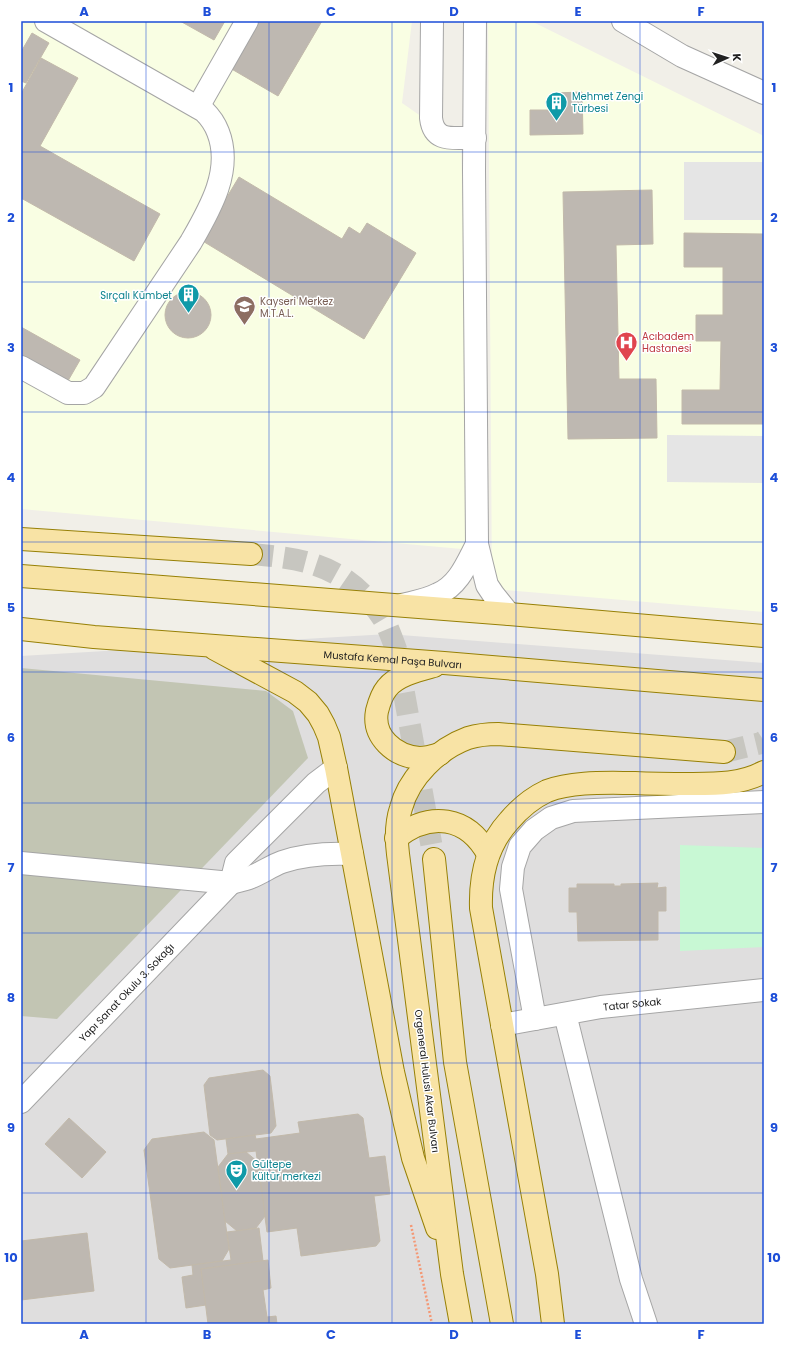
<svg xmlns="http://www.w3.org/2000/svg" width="785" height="1345" viewBox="0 0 785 1345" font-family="Poppins,sans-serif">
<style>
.residential{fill:#dfdede}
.education{fill:#f9fee3}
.construction{fill:#c2c5b3}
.park{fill:#c8f8d4}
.parking{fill:#e5e5e5}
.building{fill:#beb8b1;stroke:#c2b9aa}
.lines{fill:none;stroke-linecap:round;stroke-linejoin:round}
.major-tunnel{stroke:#c7c6c0;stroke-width:22;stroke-dasharray:22 11;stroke-linecap:butt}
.minor-casing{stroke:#a5a5a5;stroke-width:24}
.major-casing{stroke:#978006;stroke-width:24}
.path{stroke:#f49875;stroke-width:2.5;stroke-dasharray:2 2;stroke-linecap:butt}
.minor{stroke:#fff;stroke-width:22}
.major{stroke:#f8e3a5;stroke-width:22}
.grid{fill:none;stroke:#1d4ed8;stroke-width:1;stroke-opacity:0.55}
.labels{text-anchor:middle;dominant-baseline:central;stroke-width:3;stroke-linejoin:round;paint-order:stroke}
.culture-label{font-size:10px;fill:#0d838f;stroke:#fff;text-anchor:start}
.education-label{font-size:10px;fill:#785e54;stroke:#fff;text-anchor:start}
.health-label{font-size:10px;fill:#be3a42;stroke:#fff;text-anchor:start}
.street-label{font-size:10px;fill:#212121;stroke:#fff}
.neatline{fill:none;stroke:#1d4ed8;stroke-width:1.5}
.grid-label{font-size:13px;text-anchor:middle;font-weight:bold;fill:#1d4ed8}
</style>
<rect width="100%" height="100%" fill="#f1efe8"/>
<!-- residential -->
<polygon class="residential" points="388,634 764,663 764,1324 21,1324 21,656"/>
<!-- education -->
<g class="education">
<polygon points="21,21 412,21 402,103 461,144 473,550 21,509"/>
<polygon points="488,21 531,21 764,136 764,612 492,589"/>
</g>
<!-- construction -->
<polygon class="construction" points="21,668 266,691 293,711 308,758 57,1019 21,1016"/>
<!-- park -->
<polygon class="park" points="680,845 764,848 764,947 680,951"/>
<!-- parking -->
<g class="parking">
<rect x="684" y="162" width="80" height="58"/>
<polygon points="667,435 764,436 764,483 667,482"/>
</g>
<!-- building -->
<g class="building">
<polygon points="180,21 225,21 214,40"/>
<polygon points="248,21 322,21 278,96 223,64"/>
<polygon points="32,33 49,43 26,83 21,81 21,52"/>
<polygon points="41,58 78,78 40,146 160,214 134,261 21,198 21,94"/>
<polygon points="582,92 583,134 530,135 530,110 555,110 554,93"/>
<polygon points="239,177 342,239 349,227 360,234 367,223 416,253 364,339 201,240"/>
<polygon points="652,190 653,244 616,245 619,379 656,379 657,438 568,439 563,192"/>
<polygon points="684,233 764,234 764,424 682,424 682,390 720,390 721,341 696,341 696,315 723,315 723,267 684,267"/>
<circle cx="188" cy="315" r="23"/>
<polygon points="21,327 80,360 65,386 21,362"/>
<polygon points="658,883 657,888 666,887 666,911 658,911 658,940 578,941 577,912 569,912 569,888 577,888 577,884 614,884 614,886 621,886 621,884"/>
<polygon points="263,1070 270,1076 276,1126 271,1133 217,1140 210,1135 204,1085 209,1078"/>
<polygon points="358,1114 363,1118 369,1158 385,1156 390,1194 374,1196 380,1241 376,1246 301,1256 297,1228 267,1232 256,1151 228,1154 226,1139 255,1135 256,1139 300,1133 298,1122"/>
<polygon points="69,1118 106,1152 82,1178 45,1144"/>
<polygon points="204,1132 214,1140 229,1249 222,1261 170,1268 159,1259 144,1150 152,1139"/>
<polygon points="246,1152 258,1162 265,1216 256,1228 237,1231 225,1221 218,1167 228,1154"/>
<polygon points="259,1228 263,1261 201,1269 206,1305 186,1308 182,1277 193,1275 192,1265 231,1260 227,1232"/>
<polygon points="87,1233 94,1291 21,1300 21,1241"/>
<polygon points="268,1260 271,1288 263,1290 267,1317 276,1316 277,1324 208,1324 201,1269"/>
</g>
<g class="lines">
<!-- major-tunnel -->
<g class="major-tunnel">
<path d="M251 554C298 558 336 563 369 601 376 608 383 617 387 626 390 633 393 641 396 649L434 859"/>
<polyline points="724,752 761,743 764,741"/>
</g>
<defs>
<g id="minor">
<path d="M432 21 431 118C434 144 455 137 475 138"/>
<polyline points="475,21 474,170 477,544 487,585 493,594 509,614"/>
<polyline points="623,21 682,56 764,93"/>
<polyline points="198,107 247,21"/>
<path d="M21 367 68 393H84L94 387 191 242C210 209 233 170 218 132 215 124 210 117 204 111L46 21"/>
<path d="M402 605C414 602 427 600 438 594 459 585 467 563 477 544"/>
<path d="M21 863 231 883C237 881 243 880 249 878 260 874 271 866 282 862 305 854 328 853 352 854"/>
<polyline points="565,1014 631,1279 646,1324"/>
<polyline points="535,1019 511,889 513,867 520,846 534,830 551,818 573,811 764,802"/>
<path id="s1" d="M502 1025 601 1007 764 990"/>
<path id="s2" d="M21 1102 231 883 236 863 316 783 336 768"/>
</g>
<g id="major">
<polyline points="21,539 251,554"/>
<polyline points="21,576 509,614 764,636"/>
<path id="s3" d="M21 629 94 637 444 663 764 690"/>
<polyline points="215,649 295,692 308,702 318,714 324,725 329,737 336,768 393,1072 413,1158 437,1228"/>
<path d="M434 666C419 670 397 675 387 688 382 694 379 703 377 711 372 737 395 756 419 758 426 758 433 756 440 754"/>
<path d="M396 838C430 811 467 816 488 854"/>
<polyline points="434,859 455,1062 502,1324"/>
<path d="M461 1324 452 1274 398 854C396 838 396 823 401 808 409 777 438 749 468 738 478 735 488 734 498 734L724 752"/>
<path d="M553 1324 547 1274 481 908C480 876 487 845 509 821 520 808 532 798 547 791 573 781 608 783 635 783 654 784 673 784 693 784 718 784 741 784 764 772"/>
</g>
</defs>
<!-- minor casing -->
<use href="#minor" class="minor-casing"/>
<!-- major casing -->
<use href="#major" class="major-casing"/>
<!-- path -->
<polyline class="path" points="411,1225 432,1324"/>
<!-- minor -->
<use href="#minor" class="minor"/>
<!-- major -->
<use href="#major" class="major"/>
</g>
<!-- grid -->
<path class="grid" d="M146 21V1324M269 21V1324M392 21V1324M516 21V1324M640 21V1324M21 152H764M21 282H764M21 412H764M21 542H764M21 672H764M21 803H764M21 933H764M21 1063H764M21 1193H764"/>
<!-- icons -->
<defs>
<symbol id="building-pin" viewBox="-11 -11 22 30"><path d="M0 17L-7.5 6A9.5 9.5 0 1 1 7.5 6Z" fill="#0f9aa8" stroke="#fff"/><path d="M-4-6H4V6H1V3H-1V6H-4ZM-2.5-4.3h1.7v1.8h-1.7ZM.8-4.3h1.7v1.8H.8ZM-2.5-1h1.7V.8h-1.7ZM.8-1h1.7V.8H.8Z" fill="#fff"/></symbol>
<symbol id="school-pin" viewBox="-11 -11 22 30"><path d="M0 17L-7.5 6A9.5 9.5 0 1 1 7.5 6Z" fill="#8d6e63" stroke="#fff"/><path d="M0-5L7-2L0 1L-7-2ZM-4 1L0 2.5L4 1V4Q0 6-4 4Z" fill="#fff"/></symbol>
<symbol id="hospital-pin" viewBox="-11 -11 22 30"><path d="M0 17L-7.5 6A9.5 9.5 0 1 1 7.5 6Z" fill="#e0444e" stroke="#fff"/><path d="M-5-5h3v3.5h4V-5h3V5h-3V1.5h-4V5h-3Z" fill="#fff"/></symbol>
<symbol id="theatre-pin" viewBox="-11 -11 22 30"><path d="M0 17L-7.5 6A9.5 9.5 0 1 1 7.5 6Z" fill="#0f9aa8" stroke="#fff"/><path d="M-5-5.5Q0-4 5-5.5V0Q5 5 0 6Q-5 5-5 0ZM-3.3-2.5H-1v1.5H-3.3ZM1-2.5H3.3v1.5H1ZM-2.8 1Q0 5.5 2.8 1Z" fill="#fff"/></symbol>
</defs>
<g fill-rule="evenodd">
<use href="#building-pin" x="544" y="90" width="25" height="34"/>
<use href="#building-pin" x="176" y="282" width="25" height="34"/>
<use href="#school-pin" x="232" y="294" width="25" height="34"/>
<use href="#hospital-pin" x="614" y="330" width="25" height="34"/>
<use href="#theatre-pin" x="224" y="1158" width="25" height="34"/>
</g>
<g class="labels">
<!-- culture labels -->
<g class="culture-label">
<text x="572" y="96">Mehmet Zengi<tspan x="572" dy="12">Türbesi</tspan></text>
<text x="172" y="295" text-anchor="end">Sırçalı Kümbet</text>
<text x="252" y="1164">Gültepe<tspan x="252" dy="12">kültür merkezi</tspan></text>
</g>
<!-- education labels -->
<g class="education-label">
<text x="260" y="301">Kayseri Merkez<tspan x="260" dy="12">M.T.A.L.</tspan></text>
</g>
<!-- health labels -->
<g class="health-label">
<text x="642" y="336">Acıbadem<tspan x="642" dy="12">Hastanesi</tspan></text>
</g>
<!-- street labels -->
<g class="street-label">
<text stroke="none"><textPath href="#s3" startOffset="373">Mustafa Kemal Paşa Bulvarı</textPath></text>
<text stroke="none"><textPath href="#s2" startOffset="152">Yapı Sanat Okulu 3. Sokağı</textPath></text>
<text stroke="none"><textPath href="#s1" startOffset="132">Tatar Sokak</textPath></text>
<text transform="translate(427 1081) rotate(83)">Orgeneral Hulusi Akar Bulvarı</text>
</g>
</g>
<!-- border -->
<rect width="785" height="1345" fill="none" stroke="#ffffff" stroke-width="44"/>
<!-- north arrow -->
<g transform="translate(727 58) rotate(87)" stroke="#ffffff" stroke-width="3" paint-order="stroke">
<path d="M0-3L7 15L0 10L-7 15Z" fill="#212121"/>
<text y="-6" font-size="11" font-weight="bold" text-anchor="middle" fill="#212121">K</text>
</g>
<rect x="22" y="22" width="741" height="1301" class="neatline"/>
<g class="grid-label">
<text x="84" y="16">A</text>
<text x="207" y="16">B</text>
<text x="331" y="16">C</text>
<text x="454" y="16">D</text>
<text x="578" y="16">E</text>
<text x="701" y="16">F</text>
<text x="11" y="92">1</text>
<text x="774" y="92">1</text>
<text x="11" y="222">2</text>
<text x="774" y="222">2</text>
<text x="11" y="352">3</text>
<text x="774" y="352">3</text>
<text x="11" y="482">4</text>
<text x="774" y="482">4</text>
<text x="11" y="612">5</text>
<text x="774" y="612">5</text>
<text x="11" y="742">6</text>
<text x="774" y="742">6</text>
<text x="11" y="872">7</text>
<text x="774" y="872">7</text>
<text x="11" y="1002">8</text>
<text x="774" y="1002">8</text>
<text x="11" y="1132">9</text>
<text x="774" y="1132">9</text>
<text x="11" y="1262">10</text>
<text x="774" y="1262">10</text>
<text x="84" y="1339">A</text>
<text x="207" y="1339">B</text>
<text x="331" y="1339">C</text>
<text x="454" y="1339">D</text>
<text x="578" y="1339">E</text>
<text x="701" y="1339">F</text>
</g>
</svg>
